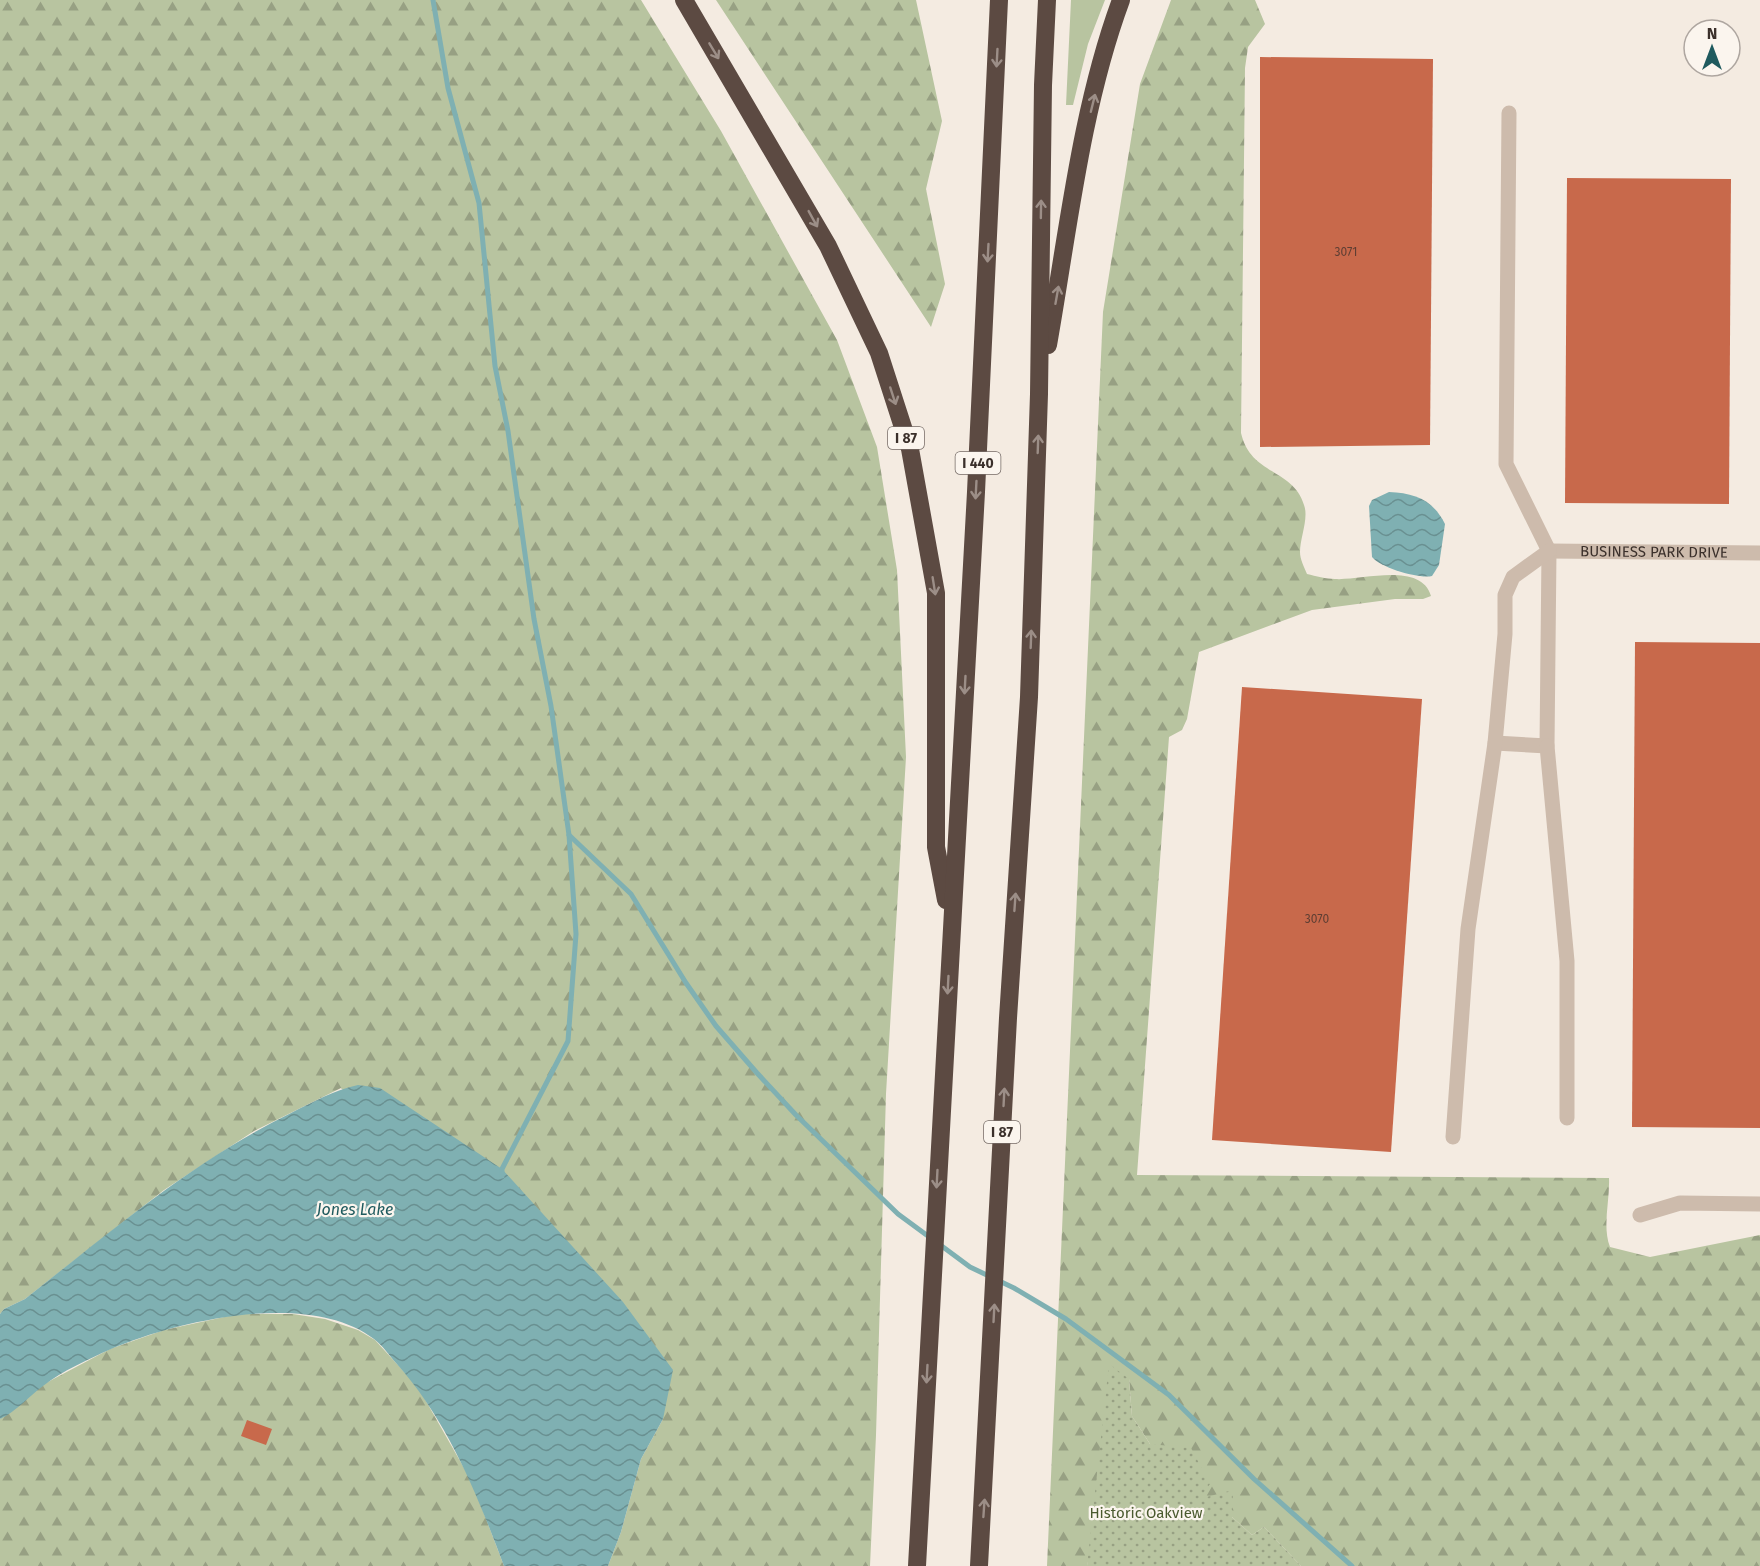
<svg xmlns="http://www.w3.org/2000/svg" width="1760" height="1566" viewBox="0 0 1760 1566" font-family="'Fira Sans',sans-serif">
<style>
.green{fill:#b8c4a0}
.forest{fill:url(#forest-firs)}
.park{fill:url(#park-dots)}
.water{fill:url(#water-waves)}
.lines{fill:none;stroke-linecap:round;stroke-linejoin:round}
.stream{stroke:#7fb0b2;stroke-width:5}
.building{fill:#c8694b}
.minor{stroke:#cdbbac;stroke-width:15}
.highway{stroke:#5c4a42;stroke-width:18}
.oneway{stroke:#9c8e87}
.labels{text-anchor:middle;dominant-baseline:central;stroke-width:4.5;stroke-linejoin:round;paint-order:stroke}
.number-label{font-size:12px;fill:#5e3e33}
.shield{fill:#fbf5ee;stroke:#756b66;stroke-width:1.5}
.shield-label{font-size:14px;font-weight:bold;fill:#3b302b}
.street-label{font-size:15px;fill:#3b302b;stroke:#fbf5ee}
.park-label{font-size:15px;fill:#4a5a2e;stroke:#fbf5ee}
.water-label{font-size:16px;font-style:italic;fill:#1f5a5e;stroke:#fbf5ee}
</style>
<defs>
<pattern id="forest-firs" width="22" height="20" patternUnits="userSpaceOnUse" patternTransform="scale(1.5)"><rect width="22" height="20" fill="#b8c4a0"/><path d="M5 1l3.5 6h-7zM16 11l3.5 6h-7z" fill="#97a083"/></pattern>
<pattern id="park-dots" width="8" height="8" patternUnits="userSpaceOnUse" patternTransform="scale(1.5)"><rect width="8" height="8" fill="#b8c4a0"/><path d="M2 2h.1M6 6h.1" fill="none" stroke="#97a083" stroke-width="1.8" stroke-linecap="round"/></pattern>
<pattern id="water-waves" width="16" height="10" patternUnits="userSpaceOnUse" patternTransform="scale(1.5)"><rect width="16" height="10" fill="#7fb0b2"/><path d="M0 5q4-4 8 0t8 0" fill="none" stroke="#699091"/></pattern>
</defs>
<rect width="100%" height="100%" fill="#f4ebe1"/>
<!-- green -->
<polygon class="green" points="1071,0 1105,0 1088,44 1073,105 1066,105"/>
<!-- forest -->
<g class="forest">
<polygon points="0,0 641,0 721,131 837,340 877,447 897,570 906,757 886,1094 876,1435 870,1566 608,1566 621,1532 641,1459 663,1419 341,1088 254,1131 164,1190 25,1299 4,1309 0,1314"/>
<polygon points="716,0 916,0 942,121 926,189 945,284 931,327"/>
<path d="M1171 0H1255L1265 24 1248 47 1245 68 1241 433C1251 476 1293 468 1304 505 1309 518 1300 538 1300 552 1300 559 1304 567 1307 574 1316 576 1326 579 1335 579 1360 581 1421 561 1431 596L1423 599H1395L1312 610 1199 652 1187 719 1182 730 1169 737 1137 1175 1609 1178C1610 1201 1602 1226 1610 1247L1650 1257 1760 1235V1566H1301L1264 1527 1252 1535 1232 1517 1198 1500 1150 1444 1132 1416 1129 1379 1087 1566H1047L1103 312 1140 84Z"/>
<polygon points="238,1314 293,1314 325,1319 358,1330 375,1340 418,1387 472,1482 504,1566 0,1566 0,1419 44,1384 110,1349 164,1330"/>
</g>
<!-- park -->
<polygon class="park" points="1109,1364 1129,1379 1132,1416 1150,1444 1191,1448 1210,1484 1199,1499 1233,1490 1232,1517 1252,1535 1264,1527 1301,1566 1087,1566"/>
<!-- water -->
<g class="water">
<path d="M1389 492C1415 493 1433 500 1445 524L1439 565 1432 576C1419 579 1381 568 1372 557L1369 506 1372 500Z"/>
<path d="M358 1085 380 1088 502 1169 623 1302 673 1370 663 1419 641 1459 621 1532 608 1566H504C477 1494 448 1421 396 1363 389 1355 382 1345 374 1339 310 1290 179 1320 111 1349 89 1359 62 1371 43 1386 29 1396 16 1412 0 1419V1314L4 1309 25 1299C110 1232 193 1161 291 1113 313 1102 334 1090 358 1085Z"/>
</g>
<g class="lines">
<!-- stream -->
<g class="stream">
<polyline points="433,0 448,88 479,203 495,366 508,431 534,619 551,706 569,835 576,934 568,1041 502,1169 502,1176"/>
<polyline points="569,835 631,894 686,983 716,1026 757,1073 796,1115 898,1214 932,1239"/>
<polyline points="939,1244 970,1267 1014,1288 1066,1319 1169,1395 1254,1479 1352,1566"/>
</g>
</g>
<!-- building -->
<g class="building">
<polygon points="1260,57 1433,59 1430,445 1260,447"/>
<polygon points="1567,178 1731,179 1729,504 1565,503"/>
<polygon points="1635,642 1760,643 1760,1128 1632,1127"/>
<polygon points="1242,687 1422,699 1391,1152 1212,1140"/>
<polygon points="247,1420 272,1429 266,1445 241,1436"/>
</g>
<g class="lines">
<!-- minor -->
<g class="minor">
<path id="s1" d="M1549 551 1760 553"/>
<polyline points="1495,743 1547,746 1549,551 1506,464 1509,113"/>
<polyline points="1547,746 1567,961 1567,1118"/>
<polyline points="1453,1137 1468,929 1495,743 1505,634 1505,595 1513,577 1549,551"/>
<polyline points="1640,1215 1680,1203 1760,1204"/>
</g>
<!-- highway -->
<g class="highway">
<polyline points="684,0 828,246 879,353 910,449 936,593 936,847 946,900"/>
<path d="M1048 345C1068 232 1081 108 1121 0"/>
<polyline points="917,1566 976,492 999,0"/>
<polyline points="979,1566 1008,1018 1029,697 1039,394 1043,85 1047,0"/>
</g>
</g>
<!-- one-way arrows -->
<defs><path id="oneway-shaft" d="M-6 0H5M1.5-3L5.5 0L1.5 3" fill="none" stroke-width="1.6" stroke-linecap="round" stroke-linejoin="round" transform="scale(1.5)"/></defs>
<g class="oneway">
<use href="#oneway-shaft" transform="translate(714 51) rotate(59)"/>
<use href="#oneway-shaft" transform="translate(997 58) rotate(93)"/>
<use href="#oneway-shaft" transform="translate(1093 103) rotate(-76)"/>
<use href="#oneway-shaft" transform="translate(1041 209) rotate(-89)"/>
<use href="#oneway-shaft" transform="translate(813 219) rotate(61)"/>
<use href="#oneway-shaft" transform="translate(988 253) rotate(93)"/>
<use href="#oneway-shaft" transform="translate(1057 295) rotate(-80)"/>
<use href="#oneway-shaft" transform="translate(893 396) rotate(72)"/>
<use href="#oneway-shaft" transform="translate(1038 444) rotate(-88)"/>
<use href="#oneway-shaft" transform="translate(976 490) rotate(93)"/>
<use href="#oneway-shaft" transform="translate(934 586) rotate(81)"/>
<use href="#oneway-shaft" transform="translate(1031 639) rotate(-88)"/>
<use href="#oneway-shaft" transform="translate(965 685) rotate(93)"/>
<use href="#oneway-shaft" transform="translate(1015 902) rotate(-86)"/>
<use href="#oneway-shaft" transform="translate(948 985) rotate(93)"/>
<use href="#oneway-shaft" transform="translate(1004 1097) rotate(-87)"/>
<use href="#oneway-shaft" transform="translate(937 1179) rotate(93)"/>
<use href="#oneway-shaft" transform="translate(994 1313) rotate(-87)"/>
<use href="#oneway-shaft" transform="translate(927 1374) rotate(93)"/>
<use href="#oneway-shaft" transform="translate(984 1508) rotate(-86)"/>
</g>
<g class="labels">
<!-- number labels -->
<g class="number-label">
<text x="1346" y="252">3071</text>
<text x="1317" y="919">3070</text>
</g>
<!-- shield labels -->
<g class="shield">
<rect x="888" y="427" width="36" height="22" rx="4.5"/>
<rect x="955.5" y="452" width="45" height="22" rx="4.5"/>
<rect x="984" y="1121" width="36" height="22" rx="4.5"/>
</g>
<g class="shield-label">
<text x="906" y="438">I 87</text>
<text x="978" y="463">I 440</text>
<text x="1002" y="1132">I 87</text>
</g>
<!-- street labels -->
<g class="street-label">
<text stroke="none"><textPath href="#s1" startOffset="105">BUSINESS PARK DRIVE</textPath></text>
</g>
<!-- park labels -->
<g class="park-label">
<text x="1146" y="1513">Historic Oakview</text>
</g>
<!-- water labels -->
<g class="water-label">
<text x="355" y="1209">Jones Lake</text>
</g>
</g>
<!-- north arrow -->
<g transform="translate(1712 48)"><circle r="28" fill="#fbf5ee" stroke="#aea6a0" stroke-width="1.5"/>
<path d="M0-4.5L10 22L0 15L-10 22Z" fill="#1f5a5e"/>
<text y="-9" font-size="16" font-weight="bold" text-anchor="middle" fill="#3b302b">N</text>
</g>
</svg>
